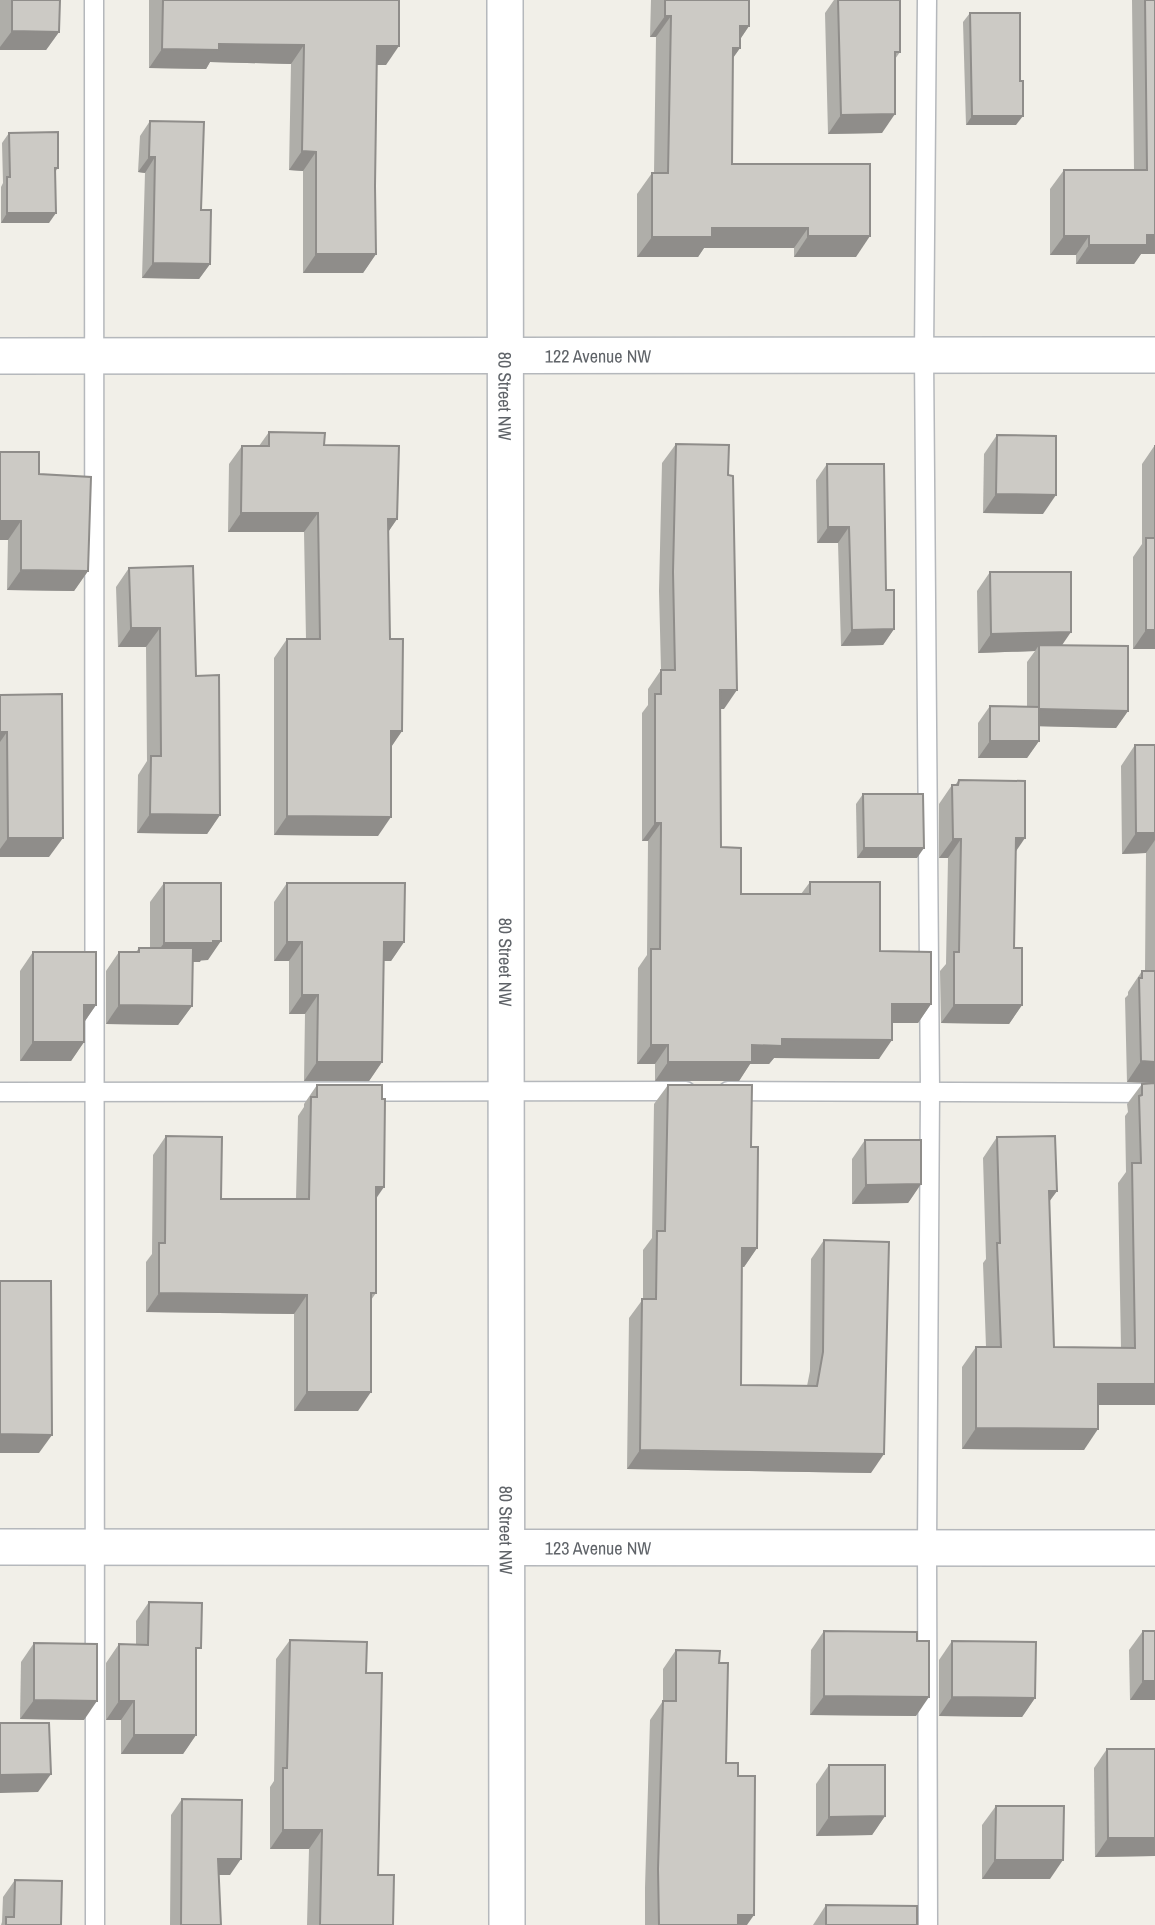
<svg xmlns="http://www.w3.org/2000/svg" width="1155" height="1925" viewBox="0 0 1155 1925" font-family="'Archivo Narrow',sans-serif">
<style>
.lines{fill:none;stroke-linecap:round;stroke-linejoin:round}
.service-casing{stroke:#b5b8bc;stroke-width:21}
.minor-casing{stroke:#b5b8bc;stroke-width:38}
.service{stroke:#fff;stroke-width:18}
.minor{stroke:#fff;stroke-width:35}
.wall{fill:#afaea9}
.shaded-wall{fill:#8f8d8a}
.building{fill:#cccac5;stroke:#8f8d8a;stroke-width:2}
.labels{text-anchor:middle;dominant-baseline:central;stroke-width:5;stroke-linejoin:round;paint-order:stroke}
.street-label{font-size:18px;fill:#5f6368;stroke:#fff}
</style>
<rect width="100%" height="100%" fill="#f1efe8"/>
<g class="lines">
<defs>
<g id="service">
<polyline points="94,0 95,1925"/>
<polyline points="927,0 924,355 930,1091 927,1547 928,1925"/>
<polyline points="728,1091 1155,1093"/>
<polyline points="0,1092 686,1091"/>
</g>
<g id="minor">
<path id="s1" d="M505 0 507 1925"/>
<path id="s2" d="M0 356 1155 355"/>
<path id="s3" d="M0 1547 1155 1548"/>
</g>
</defs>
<!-- service casing -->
<use href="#service" class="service-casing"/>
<!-- minor casing -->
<use href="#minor" class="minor-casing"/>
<!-- service -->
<use href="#service" class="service"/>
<!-- minor -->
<use href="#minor" class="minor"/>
</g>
<!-- wall -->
<g class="wall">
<polygon points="0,0 60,0 59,32 46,50 0,50"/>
<polygon points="149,0 399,0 386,65 377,65 375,186 376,254 363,273 303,273 303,171 289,170 291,64 210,62 206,69 149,68"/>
<polygon points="651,0 749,0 749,26 740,39 740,48 733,58 732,164 856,257 794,257 794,248 704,248 698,257 637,257 637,194 652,173 654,173 656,37 650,37"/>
<polygon points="834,0 900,0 900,52 895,59 882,133 828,134 825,13"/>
<polygon points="1132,0 1155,0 1155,254 1141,254 1134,264 1076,264 1076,255 1050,255 1050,189 1064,170 1134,170"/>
<polygon points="970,13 1016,125 966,125 963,22"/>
<polygon points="150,121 201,210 210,264 199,279 142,278 145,173 138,172 140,136"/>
<polygon points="9,133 58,168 55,172 49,223 1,223 1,187 3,183 2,143"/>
<polygon points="269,432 324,445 397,519 388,532 390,639 402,731 391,747 378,836 274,835 274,658 287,639 306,639 304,532 228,532 229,464 242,446 259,446"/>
<polygon points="997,435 1043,514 983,513 984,454"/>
<polygon points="676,444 724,709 720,709 721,847 741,894 801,894 810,882 931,1004 918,1023 892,1023 879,1059 774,1058 769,1064 750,1064 739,1081 655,1081 655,1064 637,1064 638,968 647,955 648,841 642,841 642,713 648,705 648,689 661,670 659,591 662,463"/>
<polygon points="1155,445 1155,649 1133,649 1133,557 1142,544 1142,464"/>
<polygon points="827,464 886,590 894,629 883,645 841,646 838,543 817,543 816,480"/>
<polygon points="39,474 88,571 74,591 7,590 8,540 0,540"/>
<polygon points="129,568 196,676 220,815 207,834 137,833 138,775 147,761 146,647 118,647 116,587"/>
<polygon points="990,572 1128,711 1116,728 1039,726 1039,741 1027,758 978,758 978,723 990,706 1027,707 1027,662 1035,651 978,653 977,591"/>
<polygon points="0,695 49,857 0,857"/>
<polygon points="1135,745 1155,745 1155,1083 1127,1082 1125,998 1128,995 1128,992 1142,971 1145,971 1146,853 1122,854 1121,766"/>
<polygon points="959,780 1016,851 1014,948 1022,1005 1009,1024 941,1023 940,971 946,964 948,858 939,858 939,804 952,785 955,785"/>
<polygon points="863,794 917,858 857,858 856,804"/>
<polygon points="164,883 208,960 192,962 192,1006 178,1025 106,1024 106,971 119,952 136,952 139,948 150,948 150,902"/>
<polygon points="287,883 404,942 391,961 383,961 382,1062 369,1081 304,1081 305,1014 289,1014 289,961 274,961 274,902"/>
<polygon points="33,952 96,1005 84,1022 84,1042 71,1061 20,1061 20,971"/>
<polygon points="1142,1084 1155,1405 1098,1405 1084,1450 962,1449 962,1367 976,1347 986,1347 983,1263 986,1259 983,1158 997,1137 1057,1191 1049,1202 1054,1347 1121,1347 1118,1183 1126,1172 1125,1116 1128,1112 1127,1104"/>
<polygon points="317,1085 376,1199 376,1293 371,1300 358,1411 294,1411 294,1314 146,1312 146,1262 152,1254 153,1155 166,1136 221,1199 296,1199 298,1116 304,1107 304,1104"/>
<polygon points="668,1085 751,1147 757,1248 744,1267 742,1267 741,1385 807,1386 810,1371 811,1259 824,1240 871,1473 627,1469 629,1318 643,1299 643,1250 652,1238 654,1104"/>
<polygon points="865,1140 921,1184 908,1203 852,1204 852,1159"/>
<polygon points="149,1602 196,1656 196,1735 183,1754 121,1754 121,1720 106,1720 106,1663 119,1644 136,1644 136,1621"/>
<polygon points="824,1631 917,1641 916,1716 810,1715 811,1650"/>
<polygon points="1143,1631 1155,1700 1130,1700 1129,1650"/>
<polygon points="290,1640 366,1673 378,1875 393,1925 307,1925 309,1849 270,1849 270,1787 274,1781 276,1659"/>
<polygon points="952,1641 1035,1698 1022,1717 939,1716 939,1660"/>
<polygon points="34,1643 84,1720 20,1719 21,1662"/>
<polygon points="676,1650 719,1663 726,1763 738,1776 747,1925 645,1925 645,1888 650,1720 663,1701 663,1669"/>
<polygon points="1107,1749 1155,1749 1155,1856 1095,1857 1094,1768"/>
<polygon points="829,1765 885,1816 872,1835 816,1836 816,1784"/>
<polygon points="182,1799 230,1875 219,1875 221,1925 170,1925 171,1815"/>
<polygon points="996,1806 1050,1879 982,1879 982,1825"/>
<polygon points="15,1880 61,1925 1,1925 2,1922 3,1897"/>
<polygon points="826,1905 917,1925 813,1925"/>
</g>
<!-- shaded-wall -->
<g class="shaded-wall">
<polygon points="665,16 671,16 656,37 650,37"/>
<polygon points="740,26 749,26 735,47"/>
<polygon points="12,31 59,32 46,50 0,50 0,47"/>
<polygon points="219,44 304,45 291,64 210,62 206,69 149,68 162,49"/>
<polygon points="377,46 399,46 386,65 364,65"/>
<polygon points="733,48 740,48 725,69"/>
<polygon points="895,114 882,133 828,134 841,115"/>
<polygon points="972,116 1023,116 1016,125 966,125"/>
<polygon points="302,151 316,152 303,171 289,170"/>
<polygon points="149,157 155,157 145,173 138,172"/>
<polygon points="7,213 56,213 49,223 1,223"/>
<polygon points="712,228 808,228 794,248 704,248 698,257 637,257 652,237"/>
<polygon points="1147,235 1155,235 1155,254 1141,254 1134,264 1076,264 1089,245"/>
<polygon points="808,236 870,236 856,257 794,257"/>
<polygon points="1064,236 1089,236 1076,255 1050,255"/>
<polygon points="316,254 376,254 363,273 303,273"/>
<polygon points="153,263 210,264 199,279 142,278"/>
<polygon points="996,494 1056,495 1043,514 983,513"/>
<polygon points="241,513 318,513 304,532 228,532"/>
<polygon points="388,519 397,519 384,538"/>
<polygon points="0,521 21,521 8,540 0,540"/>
<polygon points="828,527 849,527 838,543 817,543"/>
<polygon points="21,570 88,571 74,591 7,590"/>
<polygon points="131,628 160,628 146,647 118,647"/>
<polygon points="894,629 883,645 841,646 852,630"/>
<polygon points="1146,630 1155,630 1155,649 1133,649"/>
<polygon points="1071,632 1058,651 1039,645 1035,651 978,653 991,634"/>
<polygon points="720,690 737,690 724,709 707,709"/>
<polygon points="1039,709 1128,711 1116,728 1027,726"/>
<polygon points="391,731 402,731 389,750"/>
<polygon points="0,732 7,732 0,742"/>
<polygon points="990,741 1039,741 1027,758 978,758"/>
<polygon points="150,814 220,815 207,834 137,833"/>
<polygon points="287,816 391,817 378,836 274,835"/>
<polygon points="655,823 661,823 648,841 642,841"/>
<polygon points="1136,833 1155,833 1155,840 1146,853 1122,854"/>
<polygon points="8,838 63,838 49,857 0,857 0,849"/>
<polygon points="1016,838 1025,838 1012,857"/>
<polygon points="953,839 961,839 948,858 939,858"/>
<polygon points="864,848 924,848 917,858 857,858"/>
<polygon points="221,941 208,960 201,960 200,962 150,962 164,943"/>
<polygon points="287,942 302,942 289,961 274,961"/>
<polygon points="384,942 404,942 391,961 370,961"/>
<polygon points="302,995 318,995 305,1014 289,1014"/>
<polygon points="892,1004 931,1004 918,1023 879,1023"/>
<polygon points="84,1005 96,1005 83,1024"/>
<polygon points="119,1005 192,1006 178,1025 106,1024"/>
<polygon points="954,1005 1022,1005 1009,1024 941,1023"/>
<polygon points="782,1039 892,1040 879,1059 774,1058 769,1064 750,1064 739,1081 655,1081 668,1062"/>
<polygon points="33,1042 84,1042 71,1061 20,1061"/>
<polygon points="651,1045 668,1045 655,1064 637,1064"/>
<polygon points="1141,1061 1155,1062 1155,1083 1127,1082"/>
<polygon points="317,1062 382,1062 369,1081 304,1081"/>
<polygon points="921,1184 908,1203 852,1204 866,1185"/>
<polygon points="376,1187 384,1187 371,1206"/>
<polygon points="1049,1191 1057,1191 1042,1211"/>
<polygon points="742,1248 757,1248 744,1267 729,1267"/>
<polygon points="159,1293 307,1295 294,1314 146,1312"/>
<polygon points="1098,1384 1155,1384 1155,1405 1084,1405"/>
<polygon points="307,1392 371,1392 358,1411 294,1411"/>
<polygon points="976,1428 1098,1429 1084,1450 962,1449"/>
<polygon points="0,1434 52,1435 39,1453 0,1453"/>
<polygon points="640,1450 884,1454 871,1473 627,1469"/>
<polygon points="1143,1681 1155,1681 1155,1700 1130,1700"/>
<polygon points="824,1696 929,1697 916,1716 810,1715"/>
<polygon points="952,1697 1035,1698 1022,1717 939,1716"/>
<polygon points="34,1700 97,1701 84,1720 20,1719"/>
<polygon points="119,1701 134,1701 121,1720 106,1720"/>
<polygon points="134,1735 196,1735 183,1754 121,1754"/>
<polygon points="51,1774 38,1792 0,1793 0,1775"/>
<polygon points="885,1816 872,1835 816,1836 829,1817"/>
<polygon points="283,1830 322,1830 309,1849 270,1849"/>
<polygon points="1108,1838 1155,1838 1155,1856 1095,1857"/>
<polygon points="218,1859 241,1859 230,1875 207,1875"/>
<polygon points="995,1860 1063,1860 1050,1879 982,1879"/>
<polygon points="738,1915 754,1915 747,1925 731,1925"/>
</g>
<!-- building -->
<g class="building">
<polygon points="12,0 60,0 59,32 12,31"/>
<polygon points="163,0 399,0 399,46 377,46 375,186 376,254 316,254 316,152 302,151 304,45 219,44 219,50 162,49"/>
<polygon points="665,0 749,0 749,26 740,26 740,48 733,48 732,164 870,164 870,236 808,236 808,228 712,228 712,237 652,237 652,173 668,173 671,16 665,16"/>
<polygon points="838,0 900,0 900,52 895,52 895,114 841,115"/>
<polygon points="1145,0 1155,0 1155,235 1147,235 1147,245 1089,245 1089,236 1064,236 1064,170 1147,170"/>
<polygon points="970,13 1020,13 1020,81 1023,81 1023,116 972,116"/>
<polygon points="150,121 204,122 201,210 211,210 210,264 153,263 155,157 149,157"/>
<polygon points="58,132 58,168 55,168 56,213 7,213 7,177 10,177 9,133"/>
<polygon points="269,432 325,433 324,445 399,446 397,519 388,519 390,639 403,639 402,731 391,731 391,817 287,816 287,639 320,639 318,513 241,513 242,446 269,446"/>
<polygon points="997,435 1056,436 1056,495 996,494"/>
<polygon points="676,444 729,445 728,475 733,476 737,690 720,690 721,847 741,848 741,894 810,894 810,882 880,882 880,951 931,952 931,1004 892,1004 892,1040 782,1039 782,1046 752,1045 752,1062 668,1062 668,1045 651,1045 651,949 660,949 661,823 655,823 655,694 661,694 661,670 675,670 673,572"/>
<polygon points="1155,445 1155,630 1146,630 1146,538 1155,538"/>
<polygon points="0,452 39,452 39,474 91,477 88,571 21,570 21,521 0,521"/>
<polygon points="827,464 884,464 886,590 894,590 894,629 852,630 849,527 828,527"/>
<polygon points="193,566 196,676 219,675 220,815 150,814 151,756 161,756 160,628 131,628 129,568"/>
<polygon points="990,572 1071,572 1071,632 991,634"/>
<polygon points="1039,645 1128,646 1128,711 1039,709 1039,741 990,741 990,706 1039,707"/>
<polygon points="62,694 63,838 8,838 7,732 0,732 0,695"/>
<polygon points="1135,745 1155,745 1155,833 1136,833"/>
<polygon points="959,780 1025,781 1025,838 1016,838 1014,948 1022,948 1022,1005 954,1005 954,952 959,952 961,839 953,839 952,785 958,785"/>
<polygon points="863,794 923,794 924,848 864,848"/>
<polygon points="164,883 221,883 221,941 213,941 213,943 164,943"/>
<polygon points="287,883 405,883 404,942 384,942 382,1062 317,1062 318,995 302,995 302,942 287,942"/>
<polygon points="139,948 193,948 192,1006 119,1005 119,952 139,952"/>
<polygon points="33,952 96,952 96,1005 84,1005 84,1042 33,1042"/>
<polygon points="1142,971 1155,971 1155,1062 1141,1061 1139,978 1142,978"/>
<polygon points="1155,1083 1155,1384 1098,1384 1098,1429 976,1428 976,1347 1001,1347 997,1243 1000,1243 997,1137 1055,1136 1057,1191 1049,1191 1054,1347 1135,1348 1132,1163 1141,1163 1139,1096 1142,1095 1142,1084"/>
<polygon points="317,1085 382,1085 382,1099 385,1099 384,1187 376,1187 376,1293 371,1293 371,1392 307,1392 307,1295 159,1293 159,1243 165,1243 166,1136 222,1137 221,1199 309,1199 311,1097 317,1097"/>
<polygon points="668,1085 752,1085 751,1147 758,1147 757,1248 742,1248 741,1385 817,1386 823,1352 824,1240 889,1242 884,1454 640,1450 642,1299 656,1299 657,1231 665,1231"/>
<polygon points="865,1140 921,1140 921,1184 866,1185"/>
<polygon points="0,1281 51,1281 52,1435 0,1434"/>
<polygon points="149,1602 202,1603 201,1648 196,1648 196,1735 134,1735 134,1701 119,1701 119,1644 148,1645"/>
<polygon points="824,1631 917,1632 917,1641 929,1641 929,1697 824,1696"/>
<rect x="1143" y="1631" width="12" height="50"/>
<polygon points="290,1640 367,1642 366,1673 382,1673 378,1875 394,1875 393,1925 320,1925 322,1830 283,1830 283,1768 287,1768"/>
<polygon points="952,1641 1036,1642 1035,1698 952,1697"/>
<polygon points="34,1643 97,1644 97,1701 34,1700"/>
<polygon points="676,1650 720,1651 719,1663 728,1663 726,1763 738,1763 738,1776 755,1776 754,1915 738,1915 738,1925 659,1925 658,1869 663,1701 676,1701"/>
<polygon points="0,1723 49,1723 51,1774 0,1775"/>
<polygon points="1107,1749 1155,1749 1155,1838 1108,1838"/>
<polygon points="829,1765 885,1765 885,1816 829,1817"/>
<polygon points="182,1799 242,1800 241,1859 218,1859 221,1925 181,1925"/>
<polygon points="996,1806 1064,1806 1063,1860 995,1860"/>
<polygon points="15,1880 62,1881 61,1925 6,1925 6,1917 14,1917"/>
<polygon points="826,1905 917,1906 917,1925 826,1925"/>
</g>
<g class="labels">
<!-- street labels -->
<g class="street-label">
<text stroke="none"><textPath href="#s2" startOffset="598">122 Avenue NW</textPath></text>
<text stroke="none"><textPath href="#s1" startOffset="396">80 Street NW</textPath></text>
<text stroke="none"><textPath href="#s1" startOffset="962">80 Street NW</textPath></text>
<text stroke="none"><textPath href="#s1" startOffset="1530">80 Street NW</textPath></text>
<text stroke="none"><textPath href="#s3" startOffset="598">123 Avenue NW</textPath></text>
</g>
</g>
</svg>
